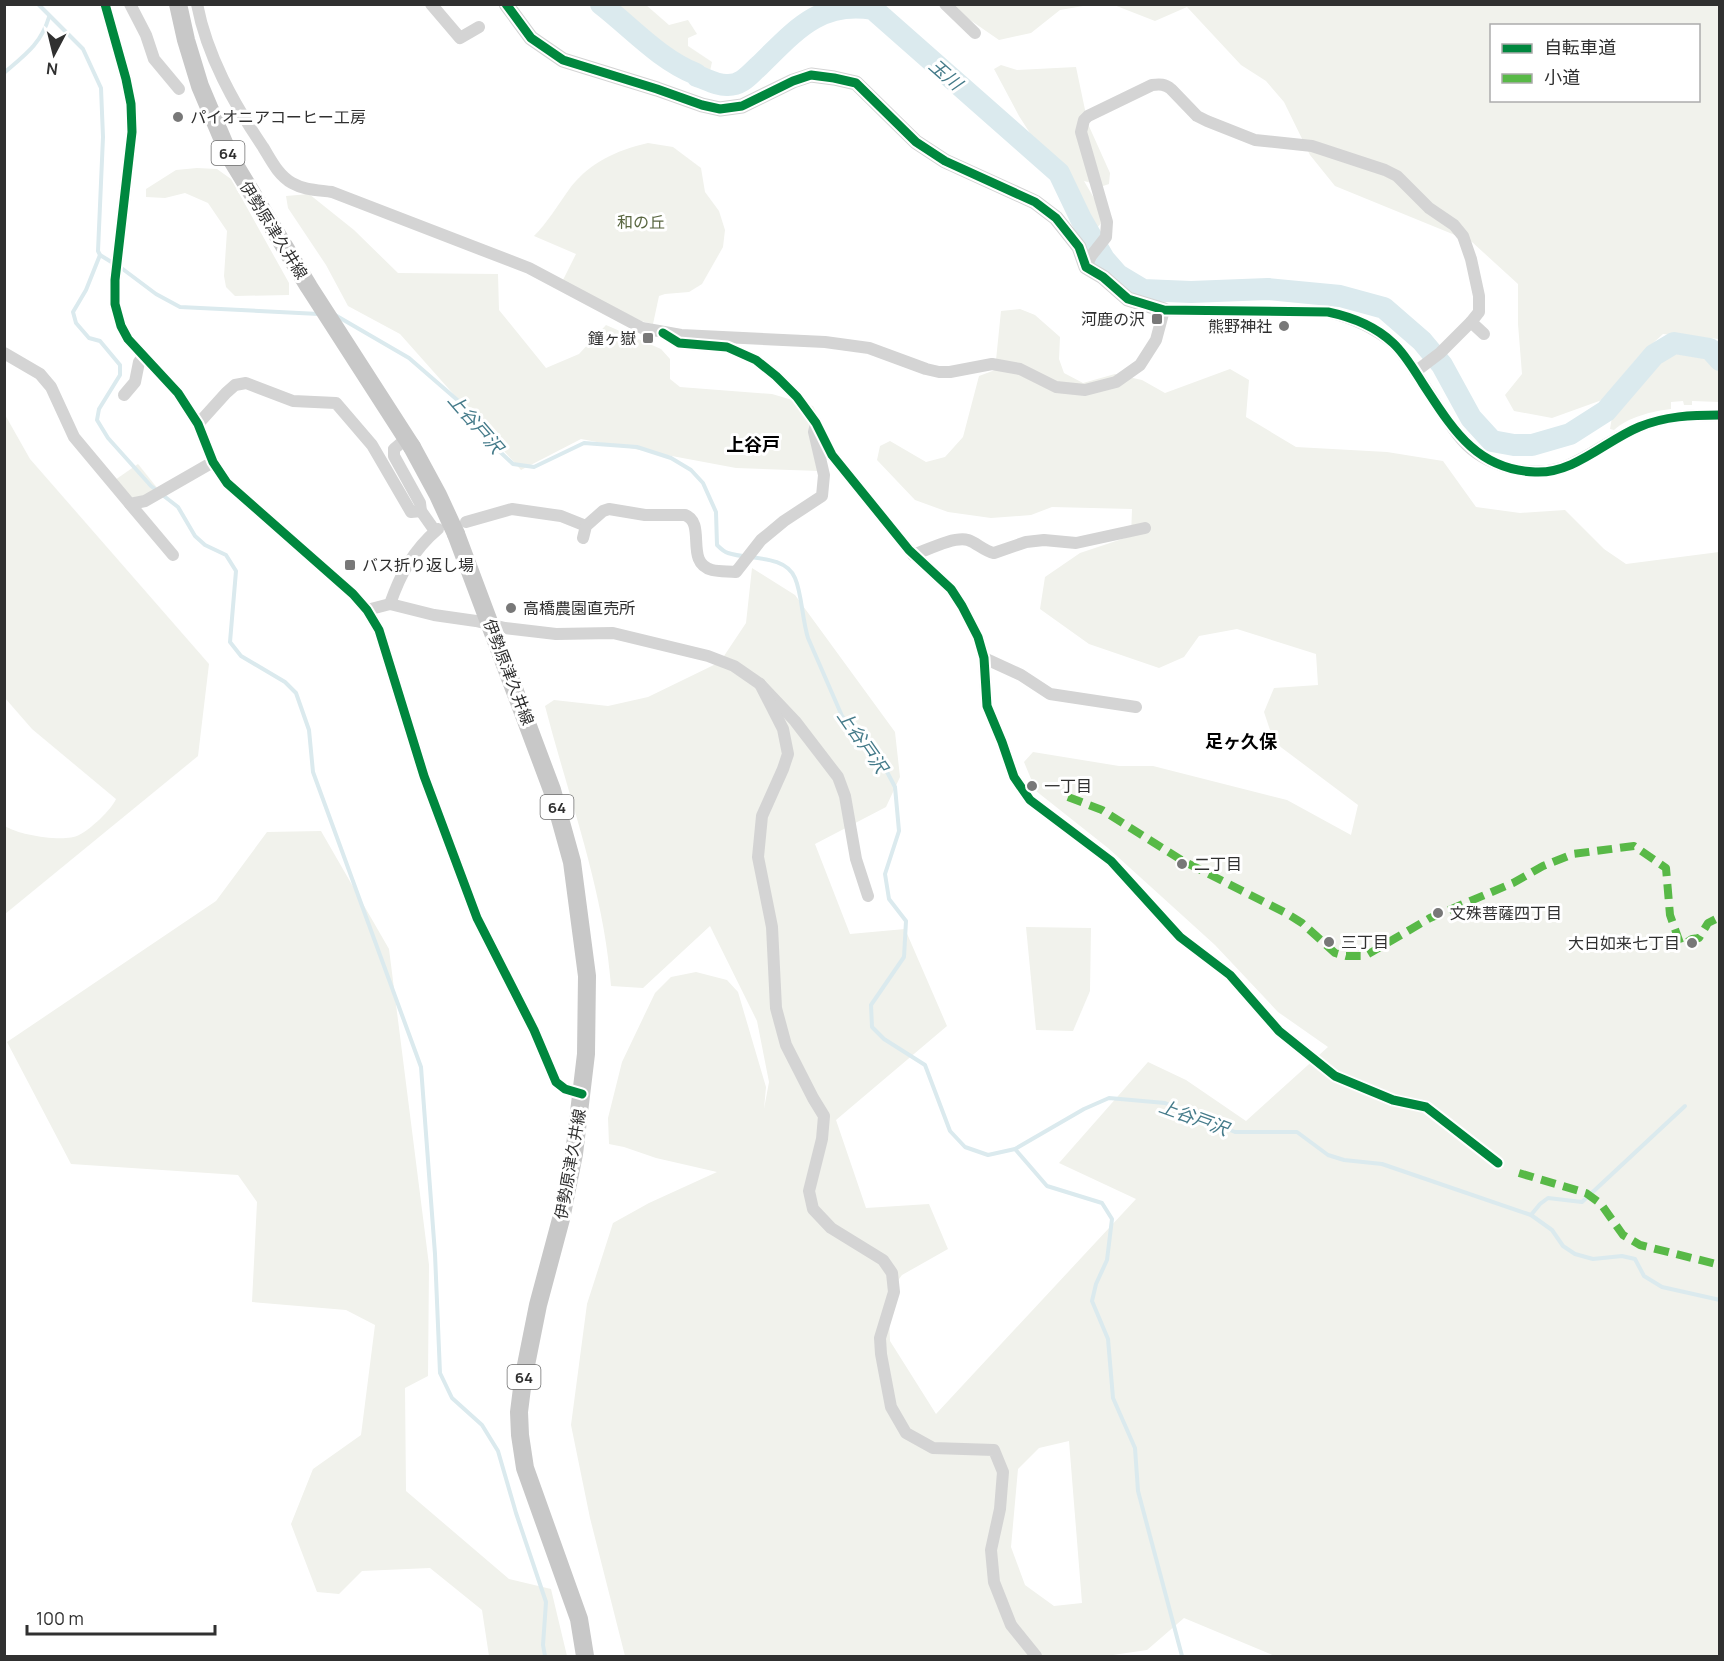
<svg xmlns="http://www.w3.org/2000/svg" width="1724" height="1661" viewBox="0 0 1724 1661" font-family="Manrope,'Noto Sans JP',sans-serif">
<style>
.green{fill:#f1f2ec;fill-rule:evenodd}
.lines{fill:none;stroke-linecap:round;stroke-linejoin:round}
.stream{stroke:#dbeaee;stroke-width:4}
.river{stroke:#dbeaee;stroke-width:22}
.minor{stroke:#d4d4d4;stroke-width:12}
.tertiary{stroke:#d4d4d4;stroke-width:15}
.primary{stroke:#c8c8c8;stroke-width:18}
.primary-bridge{stroke:#c8c8c8;stroke-width:18}
.quiet{stroke:#58b947;stroke-width:8;stroke-dasharray:15 8;stroke-linecap:butt}
.cycleway-casing{stroke:#fff;stroke-width:13}
.cycleway{stroke:#00873e;stroke-width:9}
.poi-dot{fill:#787878;stroke:#fff;stroke-width:2}
.labels{text-anchor:middle;dominant-baseline:central;stroke-width:6;stroke-linejoin:round;paint-order:stroke}
.shield{fill:#fff;stroke:#6e6e6e;stroke-width:1.5}
.shield-label{font-size:15px;font-weight:bold;fill:#303030}
.poi-label{font-size:16px;fill:#303030;stroke:#fff;text-anchor:start}
.park-label{font-size:16px;fill:#5a6741;stroke:#fff}
.street-label{font-size:16px;fill:#303030;stroke:#fff}
.water-label{font-size:18px;font-style:italic;fill:#457b8a;stroke:#fff}
.neighbourhood-label{font-size:18px;font-weight:bold;fill:#000;stroke:#fff}
</style>
<rect width="100%" height="100%" fill="#fff"/>
<!-- green -->
<g class="green">
<path d="M609 5H646L669 25 688 20 697 34 688 38V46L712 62 710 71C683 65 626 27 609 5Z"/>
<polygon points="953,5 1089,5 1060,10 1031,33 999,40 960,13"/>
<path d="M1114 5H1719V339L1663 334 1638 357 1602 400 1552 418 1514 411 1505 395 1522 374 1518 324V284L1472 242 1335 186 1310 155 1284 102 1266 81 1241 65 1187 7 1155 21ZM1492 26H1698V100H1492Z"/>
<polygon points="1001,65 1017,70 1076,67 1088,124 1110,173 1109,184 1103,186 1084,181 1101,210 1103,221 1096,229 1086,225 1067,185 1046,158 1019,116 994,69"/>
<path d="M648 143 673 147 701 168 705 192 719 211 725 230 723 247 702 284 689 292 665 294 659 296 653 324 641 321 562 282 576 254 534 236C548 222 557 206 568 191 587 164 616 150 648 143Z"/>
<polygon points="197,168 217,169 231,179 289,283 289,295 235,296 226,287 224,276 227,231 208,203 185,193 165,198 146,197 146,189 176,170"/>
<polygon points="309,194 354,230 398,273 498,274 499,310 546,368 579,354 606,325 661,349 670,359 670,379 680,387 772,394 813,406 834,448 819,471 736,468 581,439 521,470 400,334 348,306 326,265 288,208 286,196"/>
<path d="M1020 309 1035 315 1060 337 1059 359 1064 373 1083 383 1115 374 1142 380 1165 393 1230 369 1249 380 1246 417 1296 447 1387 452 1443 461 1476 507 1520 513 1565 510 1604 549 1626 564 1719 552V1656H1275L1184 1618 1147 1650 1106 1656H625L590 1518 571 1425 587 1304 613 1223 649 1203 717 1172 656 1158 624 1147 609 1144 608 1118 622 1062 655 993 671 977 696 972 727 980 738 992 766 1087 764 1109 769 1082 757 1021 710 926 643 988 611 986C604 890 569 799 545 706L554 700 608 706 648 697 720 662 746 623 752 568 795 595 895 732 900 777 886 807 815 844 850 934 905 929 947 1026 836 1120 866 1208 929 1204 948 1249 902 1275 888 1294 890 1341 936 1414 1136 1199 1059 1163 1148 1062 1186 1080 1246 1121 1328 1047 1278 1012 1215 945 1108 848 1036 791 1024 762 1033 752 1119 766H1153L1287 800 1351 835 1358 805 1274 742 1264 712 1274 688 1318 685 1316 654 1237 629 1199 636 1184 657 1159 668 1089 644 1040 609 1045 577 1080 553 1131 536 1132 509 1052 507 1031 515 991 518 948 512 915 500 877 460 880 446 890 441 926 462 945 457 963 437 979 376 995 370 1001 311ZM1069 1441 1082 1603 1054 1606 1025 1585 1011 1547 1018 1469 1039 1448Z"/>
<path d="M1668 352 1715 360 1719 366V402L1692 401V405H1684L1683 401 1671 402V409C1653 411 1628 417 1614 430L1610 429 1613 411 1639 384 1649 366 1658 357Z"/>
<path d="M4 413 30 459 209 664 198 756 5 914V826C18 835 65 843 79 835 91 829 111 810 116 799L32 729 5 698Z"/>
<polygon points="138,464 158,489 135,501 115,480"/>
<polygon points="321,831 389,949 429,1265 428,1376 405,1388 406,1491 509,1579 551,1589 567,1656 489,1656 482,1610 430,1568 362,1571 339,1594 317,1592 291,1524 313,1469 361,1435 375,1325 346,1310 252,1302 257,1202 238,1175 71,1164 7,1042 216,901 267,832"/>
<polygon points="1026,927 1091,928 1090,991 1073,1031 1036,1030"/>
</g>
<g class="lines">
<!-- stream -->
<g class="stream">
<polyline points="38,4 83,49 101,88 103,137 98,251 100,255 113,263"/>
<path d="M4 73C25 55 41 44 49 17"/>
<polyline points="100,255 86,290 73,312 76,323 89,338 100,341 120,365 120,375 99,409 97,420 108,438 151,486 178,507 195,536 205,545 226,555 236,571 230,642 241,656 285,682 296,693 309,730 313,772 421,1067 435,1254 440,1373 452,1398 482,1425 498,1451 516,1513 546,1602 543,1645 545,1656"/>
<polyline points="120,267 156,294 180,307 319,314"/>
<path d="M335 315 409 358 470 411 497 449 513 464 534 467 584 443 637 447 671 458 691 470 703 483 716 512 717 545C720 548 724 552 728 553 748 560 785 554 795 578 802 594 802 619 808 638L842 716 885 768 895 787 899 831 885 874 889 899 906 921 904 957 871 1005 872 1027 884 1039 925 1065 950 1131 965 1147 988 1155 1015 1149 1084 1109 1109 1098 1165 1103 1235 1132H1297L1328 1155 1344 1160 1382 1164 1531 1215 1552 1230 1563 1246 1575 1254 1593 1259 1622 1256 1635 1259 1644 1276 1662 1287 1720 1300"/>
<polyline points="1015,1149 1047,1186 1102,1203 1112,1219 1107,1260 1096,1284 1092,1301 1108,1339 1113,1398 1135,1448 1138,1491 1182,1656"/>
<polyline points="1531,1215 1540,1204 1548,1198 1582,1202 1685,1106"/>
</g>
<!-- river -->
<path class="river" d="M601 4C632 28 659 59 696 74L697 76C706 79 719 86 728 85 742 85 749 75 759 66 794 32 819 0 873 9L1059 173 1081 219 1104 259 1118 275 1143 290 1191 292 1268 289 1340 296 1384 308 1422 341 1442 365 1471 418 1492 441 1514 445H1532L1570 434 1606 411 1654 355 1674 343 1710 349 1720 360"/>
<!-- minor -->
<g class="minor">
<polyline points="105,4 126,79 131,104 132,132 115,280 115,304 121,326 128,339 178,393 198,424 213,462 227,483 353,594 367,610 379,630 424,776 477,918 534,1030 556,1082 565,1089 582,1094"/>
<polyline points="130,4 146,35 154,59 179,89"/>
<path d="M197 4C207 56 234 104 263 147 271 160 278 175 292 183 304 190 318 190 332 192L529 268 642 328 681 335 825 342 869 348 926 369 939 372H950L992 364 1020 369 1056 387 1085 390 1116 382 1140 365 1156 340 1164 310 1328 312C1353 318 1373 327 1393 343 1420 372 1437 410 1462 440 1474 454 1491 463 1509 468 1569 483 1589 448 1639 427 1665 416 1692 415 1720 415"/>
<polyline points="431,4 460,38 479,27"/>
<polyline points="945,4 975,33"/>
<path d="M1086 267 1091 256 1106 237 1107 222 1081 132 1084 120 1088 116 1152 85C1160 84 1165 84 1171 89L1197 116 1207 121 1255 140 1312 146 1385 170 1397 176 1429 208 1454 225 1463 236 1471 259 1479 296V312L1471 322"/>
<polyline points="666,335 679,343 727,347 756,360 776,376 797,397 816,423 832,455 909,550 951,589 962,606 978,637 984,658 987,706 1002,742 1014,777 1030,800 1111,861 1180,937 1230,975 1279,1031 1335,1076 1393,1100 1426,1107 1498,1163"/>
<polyline points="4,353 40,374 51,387 74,437 130,504 145,501 213,462"/>
<polyline points="1415,372 1440,353 1471,322 1484,334"/>
<polyline points="124,395 135,382 139,362 143,356"/>
<polyline points="198,424 226,393 235,385 246,383 293,401 336,403 372,445 411,512 421,511"/>
<polyline points="407,438 394,449 394,456 420,503 421,511 435,531"/>
<polyline points="130,504 173,555"/>
<polyline points="466,522 512,509 561,516 586,526"/>
<path d="M583 538 586 526 603 511 609 509 645 515H685C707 523 684 563 712 570 720 572 729 571 736 572L761 540 784 521 822 496 824 475 814 432 816 424"/>
<path d="M913 555C927 550 954 536 968 540 977 543 984 551 994 553L1026 542 1044 540 1076 543 1145 528"/>
<path d="M390 604C400 575 413 550 438 529"/>
<polyline points="367,610 390,604 434,615 476,621 505,628 556,634 613,633 708,656 734,666 760,684 795,721 838,777 845,796 856,859 868,896"/>
<polyline points="984,658 1021,675 1050,694 1136,707"/>
<polyline points="760,684 783,729 788,754 783,769 762,816 758,857 772,927 776,1008 786,1045 813,1098 824,1116 822,1139 809,1191 813,1209 831,1228 883,1260 892,1273 894,1292 880,1338 881,1354 891,1407 906,1433 933,1448 994,1450 1003,1472 1000,1509 991,1550 994,1582 1011,1625 1036,1656"/>
</g>
<!-- tertiary -->
<polyline class="tertiary" points="506,4 531,38 563,60 657,89 702,105 720,109 742,106 793,81 811,75 834,78 856,83 916,142 945,161 1035,202 1056,218 1079,247 1086,267 1103,277 1128,299 1164,310"/>
<!-- primary -->
<g class="primary">
<polyline points="178,4 186,40 200,86 230,157 309,287 412,447"/>
<polyline points="456,534 552,790 572,862 587,976 586,1054 574,1154 561,1219 538,1305 523,1380 519,1412 520,1435 525,1468 579,1619 585,1656"/>
</g>
<!-- primary-bridge -->
<polyline class="primary-bridge" points="412,447 438,495 456,534"/>
<!-- quiet -->
<g class="quiet">
<polyline points="1068,797 1102,810 1183,861 1286,913 1302,923 1335,953 1346,956 1365,956 1430,918 1513,883 1543,866 1573,854 1634,846 1666,868 1670,915 1680,943 1684,944 1692,939 1699,938 1708,923 1720,917"/>
<polyline points="1519,1173 1586,1193 1601,1204 1623,1235 1640,1245 1720,1265"/>
</g>
<defs>
<g id="cycleway">
<polyline points="105,4 126,79 131,104 132,132 115,280 115,304 121,326 128,339 178,393 198,424 213,462 227,483 353,594 367,610 379,630 424,776 477,918 534,1030 556,1082 565,1089 582,1094"/>
<path d="M506 4 531 38 563 60 657 89 702 105 720 109 742 106 793 81 811 75 834 78 856 83 916 142 945 161 1035 202 1056 218 1079 247 1086 267 1103 277 1128 299 1164 310 1328 312C1352 317 1375 326 1393 343 1405 354 1414 370 1423 384 1452 428 1476 470 1535 472 1574 474 1605 441 1639 427 1665 416 1692 415 1720 415"/>
<polyline points="663,333 679,343 727,347 756,360 776,376 797,397 816,423 832,455 909,550 951,589 962,606 978,637 984,658 987,706 1002,742 1014,777 1030,800 1111,861 1180,937 1230,975 1279,1031 1335,1076 1393,1100 1426,1107 1498,1163"/>
</g>
</defs>
<!-- cycleway casing -->
<use href="#cycleway" class="cycleway-casing"/>
<!-- cycleway -->
<use href="#cycleway" class="cycleway"/>
</g>
<!-- markers -->
<g class="poi-dot">
<circle cx="178" cy="117" r="6"/>
<rect x="1151" y="313" width="12" height="12" rx="3"/>
<circle cx="1284" cy="326" r="6"/>
<rect x="642" y="332" width="12" height="12" rx="3"/>
<rect x="344" y="559" width="12" height="12" rx="3"/>
<circle cx="511" cy="608" r="6"/>
<circle cx="1032" cy="786" r="6"/>
<circle cx="1182" cy="864" r="6"/>
<circle cx="1438" cy="913" r="6"/>
<circle cx="1329" cy="942" r="6"/>
<circle cx="1692" cy="943" r="6"/>
</g>
<g class="labels">
<!-- shield labels -->
<g class="shield">
<rect x="211.5" y="141" width="33" height="24" rx="4.5"/>
<rect x="540.5" y="795" width="33" height="24" rx="4.5"/>
<rect x="507.5" y="1365" width="33" height="24" rx="4.5"/>
</g>
<g class="shield-label">
<text x="228" y="153">64</text>
<text x="557" y="807">64</text>
<text x="524" y="1377">64</text>
</g>
<!-- poi labels -->
<g class="poi-label">
<text x="190" y="117">パイオニアコーヒー工房</text>
<text x="1145" y="319" text-anchor="end">河鹿の沢</text>
<text x="1272" y="326" text-anchor="end">熊野神社</text>
<text x="636" y="338" text-anchor="end">鐘ヶ嶽</text>
<text x="362" y="565">バス折り返し場</text>
<text x="523" y="608">高橋農園直売所</text>
<text x="1044" y="786">一丁目</text>
<text x="1194" y="864">二丁目</text>
<text x="1450" y="913">文殊菩薩四丁目</text>
<text x="1341" y="942">三丁目</text>
<text x="1680" y="943" text-anchor="end">大日如来七丁目</text>
</g>
<!-- park labels -->
<g class="park-label">
<text x="641" y="222">和の丘</text>
</g>
<!-- street labels -->
<g class="street-label">
<text transform="translate(274 230) rotate(58)">伊勢原津久井線</text>
<text transform="translate(509 672) rotate(69)">伊勢原津久井線</text>
<text transform="translate(570 1164) rotate(-80)">伊勢原津久井線</text>
</g>
<!-- water labels -->
<g class="water-label">
<text transform="translate(946 74) rotate(41)">玉川</text>
<text transform="translate(476 423) rotate(49)">上谷戸沢</text>
<text transform="translate(863 741) rotate(55)">上谷戸沢</text>
<text transform="translate(1194 1117) rotate(20)">上谷戸沢</text>
</g>
<!-- neighbourhood labels -->
<g class="neighbourhood-label">
<text x="753" y="444">上谷戸</text>
<text x="1241" y="741">足ヶ久保</text>
</g>
</g>
<!-- border -->
<rect width="1724" height="1661" fill="none" stroke="#303030" stroke-width="12"/>
<!-- legend -->
<rect x="1490" y="24" width="210" height="78" fill="#ffffff" stroke="#acacac" stroke-width="1.5"/>
<rect x="1502" y="44" width="30" height="9" fill="#00873e" stroke="#acacac" stroke-width="1.5"/>
<text x="1544" y="54" font-size="18" fill="#303030">自転車道</text>
<rect x="1502" y="74" width="30" height="9" fill="#58b947" stroke="#acacac" stroke-width="1.5"/>
<text x="1544" y="84" font-size="18" fill="#303030">小道</text>
<!-- north arrow -->
<g transform="translate(54 54) rotate(187)" stroke="#ffffff" stroke-width="4.5" paint-order="stroke">
<path d="M0-4.5L10 22L0 15L-10 22Z" fill="#303030"/>
<text y="-9" font-size="16" font-weight="bold" text-anchor="middle" fill="#303030">N</text>
</g>
<!-- scale -->
<path d="M27 1625v9h188v-9" fill="none" stroke="#303030" stroke-width="3"/>
<text x="36" y="1625" font-size="18" fill="#303030" stroke="#ffffff" stroke-width="4.5" paint-order="stroke">100 m</text>
</svg>
